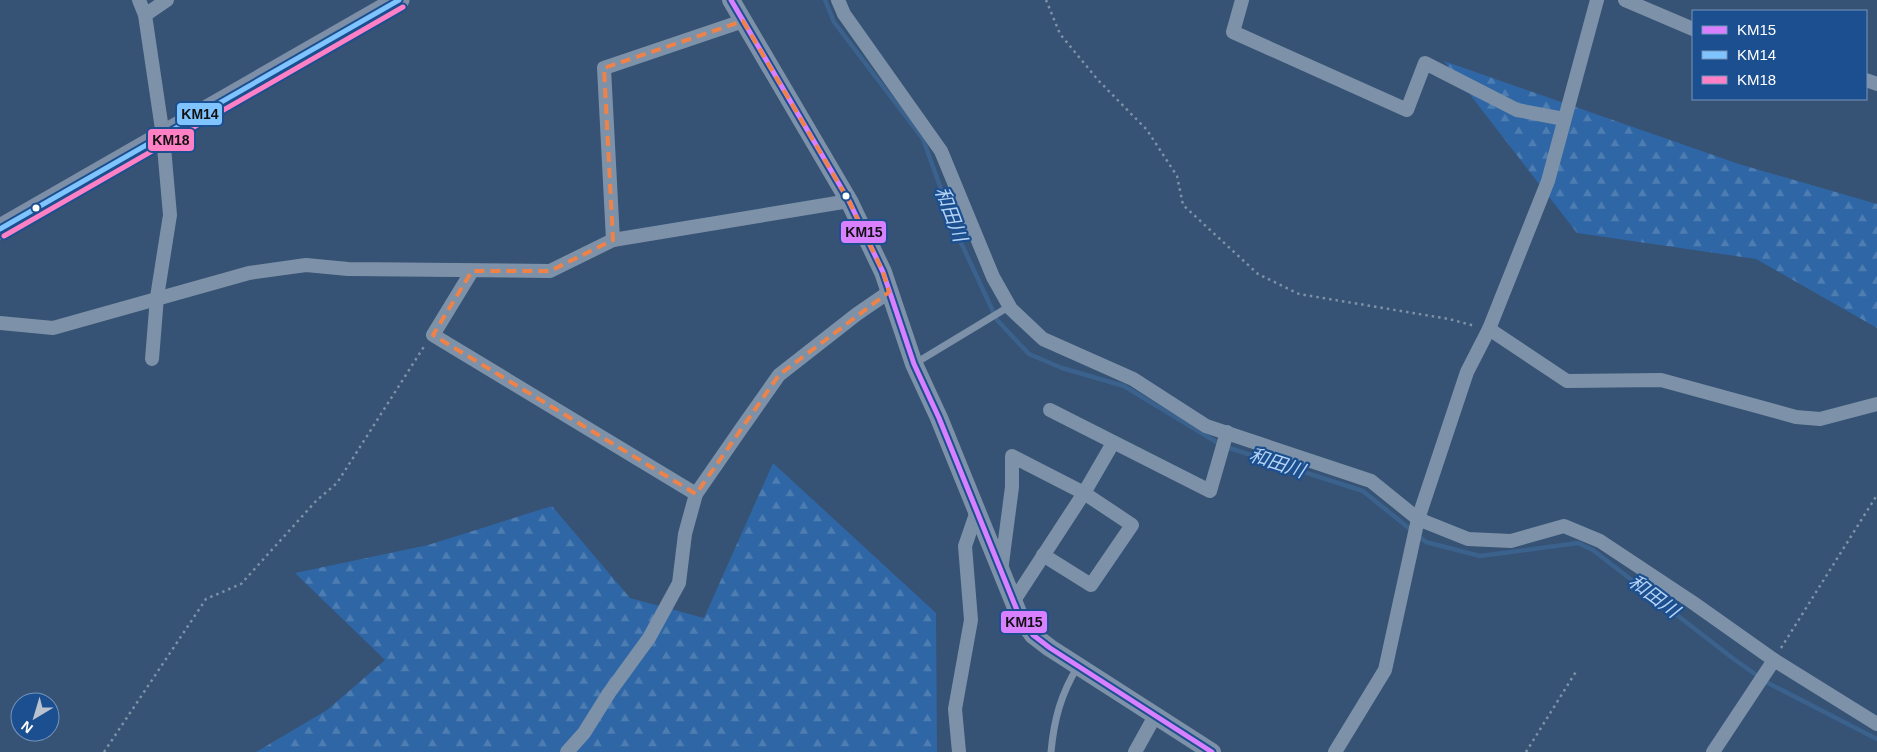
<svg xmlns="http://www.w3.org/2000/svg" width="1877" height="752" viewBox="0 0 1877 752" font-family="Arial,'Noto Sans JP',sans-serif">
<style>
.forest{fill:url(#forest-firs)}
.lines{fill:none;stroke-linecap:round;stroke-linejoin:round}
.stream{stroke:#3b618d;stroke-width:4.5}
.path{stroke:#7d92a8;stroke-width:2.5;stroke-dasharray:2.5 4;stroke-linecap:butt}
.service{stroke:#7d92a8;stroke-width:7}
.minor{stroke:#7d92a8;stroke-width:14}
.tertiary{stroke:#7d92a8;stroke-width:18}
.primary{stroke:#7d8ea7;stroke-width:21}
.bus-1-casing{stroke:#1b4f8f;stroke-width:9}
.bus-2-casing{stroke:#1b4f8f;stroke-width:9}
.bus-3-casing{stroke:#1b4f8f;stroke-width:9}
.bus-1{stroke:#d880ff;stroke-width:5}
.bus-2{stroke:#80c4ff;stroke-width:5}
.bus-3{stroke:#ff80c5;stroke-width:5}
.marked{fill:none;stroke:#ee8249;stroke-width:4;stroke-dasharray:10 6;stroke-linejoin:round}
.bus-dot{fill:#fff;stroke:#1b4f8f;stroke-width:2}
.labels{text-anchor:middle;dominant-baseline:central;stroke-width:4.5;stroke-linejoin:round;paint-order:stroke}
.water-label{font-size:19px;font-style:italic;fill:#b5d3f5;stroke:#1b4f8f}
.line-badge{stroke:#1b4f8f;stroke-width:2}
.pale-badge-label{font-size:14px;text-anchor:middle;font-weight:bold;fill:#111}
</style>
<defs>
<pattern id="forest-firs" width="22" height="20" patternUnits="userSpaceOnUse" patternTransform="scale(1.25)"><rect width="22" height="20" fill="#2f66a5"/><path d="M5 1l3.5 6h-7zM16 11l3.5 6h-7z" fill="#4e7db2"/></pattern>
</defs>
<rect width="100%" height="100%" fill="#365274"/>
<!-- forest -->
<g class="forest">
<polygon points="1444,61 1739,164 1877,204 1877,328 1756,259 1577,233"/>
<polygon points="773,463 936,613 937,752 256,752 327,710 385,660 295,573 428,545 552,506 630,598 704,618"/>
</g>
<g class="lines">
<!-- stream -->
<polyline class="stream" points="825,0 834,22 923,139 958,236 997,320 1029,354 1062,368 1124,386 1223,446 1363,491 1426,542 1480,556 1578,543 1593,550 1735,660 1768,683 1877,739"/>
<!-- path -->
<g class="path">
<polyline points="1046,0 1060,34 1098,80 1147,130 1177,176 1183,205 1258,274 1299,294 1449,319 1475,326"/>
<polyline points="1781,648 1877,495"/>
<polyline points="104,752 206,599 241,584 316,501 337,483 425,345"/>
<polyline points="1526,752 1577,670"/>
</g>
<!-- service -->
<g class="service">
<polyline points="914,364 1010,306"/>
<path d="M1051 752C1054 719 1061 694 1078 666"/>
</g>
<!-- minor -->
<g class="minor">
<polyline points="139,0 145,15 163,136 170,215 157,297 152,359"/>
<polyline points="838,0 844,14 941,151 993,277 1011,309 1043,339 1133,379 1206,426 1371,481 1418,519 1468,539 1511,541 1564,526 1600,541 1692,602 1774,660 1877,724"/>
<polyline points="1242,0 1233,32 1407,110 1425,63 1517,110 1564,119"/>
<polyline points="1625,0 1693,29"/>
<polyline points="145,15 167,0"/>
<polyline points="1866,80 1877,84"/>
<polyline points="613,240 604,68 743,21"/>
<polyline points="472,271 433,335 696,494"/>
<polyline points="0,323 53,328 249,273 306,265 348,269 550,271 613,240 849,201"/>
<polyline points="1489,329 1567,381 1661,380 1796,417 1820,419 1877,404"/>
<polyline points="1050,410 1210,491 1227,432"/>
<polyline points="1001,571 1012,487 1012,456 1084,493 1132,525 1091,585 1043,555"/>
<polyline points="1013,602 1084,493 1113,443"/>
<polyline points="567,752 584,733 609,693 649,638 679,583 685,534 696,494 741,429 779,375 857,314 889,292"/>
<polyline points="959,752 955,709 971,620 965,546 976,514"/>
<polyline points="1135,752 1155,716"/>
<polyline points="1335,752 1385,670 1418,519 1467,372 1489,329 1548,181 1597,0"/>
<polyline points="1713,752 1774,660"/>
</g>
<!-- tertiary -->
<polyline class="tertiary" points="731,0 849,201 883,272 914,364 939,418 1019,615 1033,635 1050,648 1212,752"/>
<!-- primary -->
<polyline class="primary" points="0,229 399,0"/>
<defs>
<polyline id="bus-1" points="731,0 849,201 883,272 914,364 939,418 1019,615 1033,635 1050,648 1212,752"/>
<polyline id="bus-2" points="0,229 399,0"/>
<polyline id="bus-3" points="4,236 403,7"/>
</defs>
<!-- bus-1 casing -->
<use href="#bus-1" class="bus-1-casing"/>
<!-- bus-2 casing -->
<use href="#bus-2" class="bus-2-casing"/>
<!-- bus-3 casing -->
<use href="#bus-3" class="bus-3-casing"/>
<!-- bus-1 -->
<use href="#bus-1" class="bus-1"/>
<!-- bus-2 -->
<use href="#bus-2" class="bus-2"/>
<!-- bus-3 -->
<use href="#bus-3" class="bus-3"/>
</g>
<!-- marked area -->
<path class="marked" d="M743 21 849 201 883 272 889 292 779 375 696 494 433 335 472 271H550L613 240 604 68Z"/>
<!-- markers -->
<g class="bus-dot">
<circle cx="846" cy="196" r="4.5"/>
<circle cx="36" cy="208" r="4.5"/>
</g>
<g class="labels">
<!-- water labels -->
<g class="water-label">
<text transform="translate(951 214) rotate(69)">和田川</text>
<text transform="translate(1277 463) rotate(18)">和田川</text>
<text transform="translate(1654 596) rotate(37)">和田川</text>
</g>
</g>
<g class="line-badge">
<rect x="176" y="102" width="47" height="24" rx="5" fill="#80c4ff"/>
<rect x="147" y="128" width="48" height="24" rx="5" fill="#ff80c5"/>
<rect x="840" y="220" width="47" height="24" rx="5" fill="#d880ff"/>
<rect x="1000" y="610" width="48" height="24" rx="5" fill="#d880ff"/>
</g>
<g class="pale-badge-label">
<text x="200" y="119">KM14</text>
<text x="171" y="145">KM18</text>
<text x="864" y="237">KM15</text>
<text x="1024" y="627">KM15</text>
</g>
<!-- legend -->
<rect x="1692" y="10" width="175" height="90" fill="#1b4f8f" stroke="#7695bc"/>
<rect x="1702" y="26" width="25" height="8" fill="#d880ff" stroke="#7695bc"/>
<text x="1737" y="35" font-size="15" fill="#ffffff">KM15</text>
<rect x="1702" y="51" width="25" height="8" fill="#80c4ff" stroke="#7695bc"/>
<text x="1737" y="60" font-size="15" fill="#ffffff">KM14</text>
<rect x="1702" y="76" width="25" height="8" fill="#ff80c5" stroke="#7695bc"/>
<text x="1737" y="85" font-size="15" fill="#ffffff">KM18</text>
<!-- north arrow -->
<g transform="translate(35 717) rotate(218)"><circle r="24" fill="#1b4f8f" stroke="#7695bc"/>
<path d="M0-4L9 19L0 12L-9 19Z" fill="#b9c2ce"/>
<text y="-8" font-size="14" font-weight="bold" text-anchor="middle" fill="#ffffff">N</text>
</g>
</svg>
